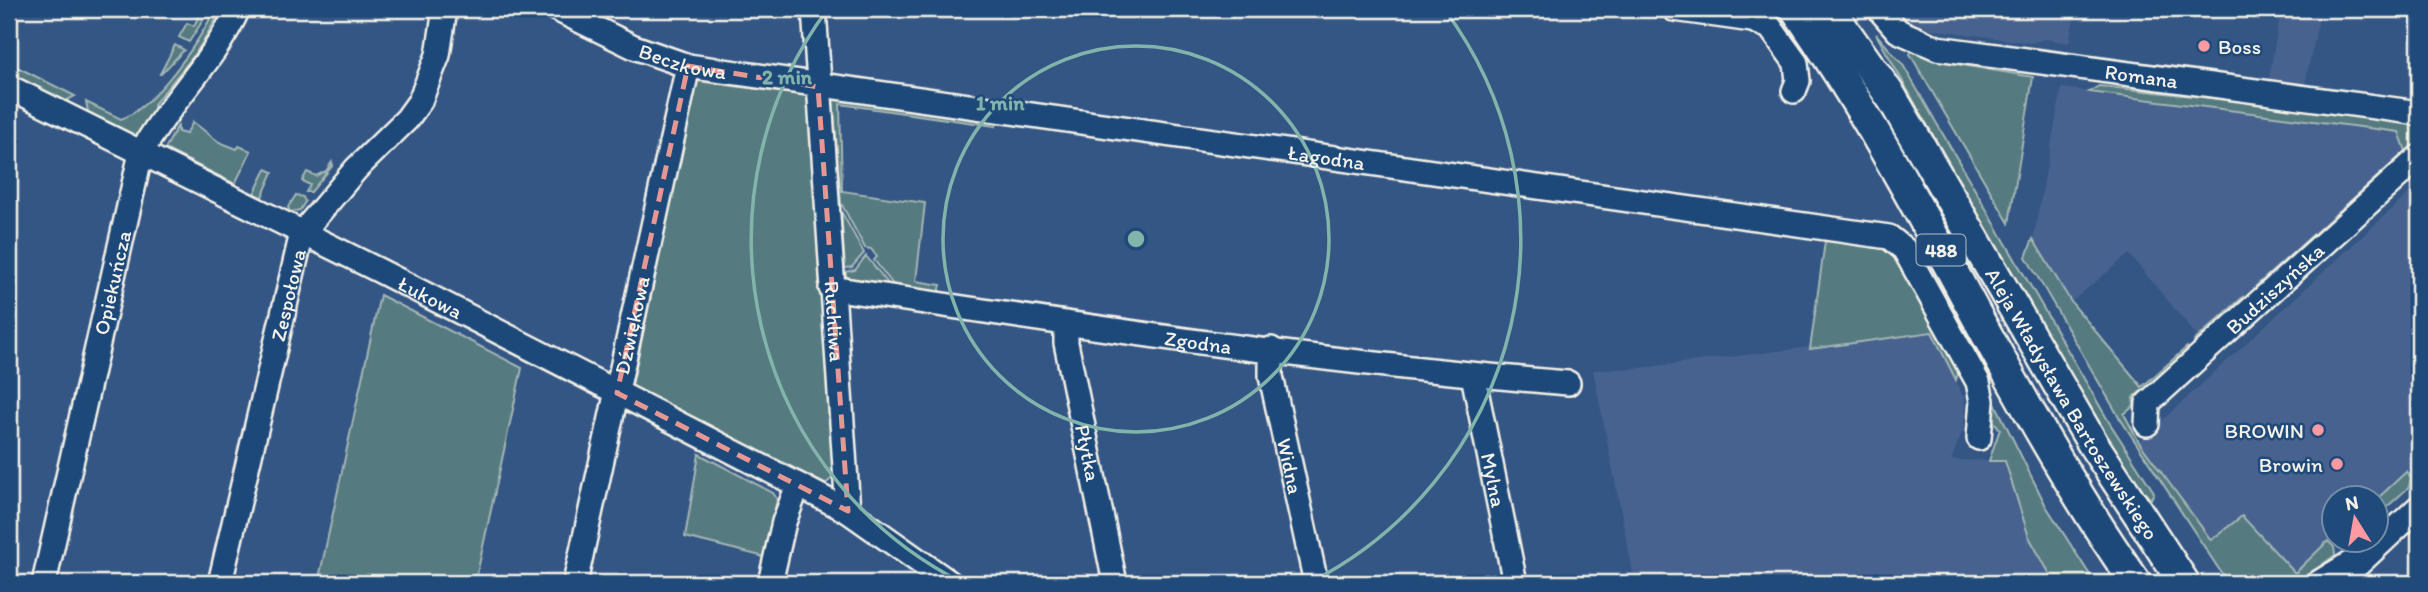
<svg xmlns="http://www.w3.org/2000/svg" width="2428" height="592" viewBox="0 0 2428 592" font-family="Itim,sans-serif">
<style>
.built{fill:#47628f}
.green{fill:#547a80;stroke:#a4b6b4;stroke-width:2}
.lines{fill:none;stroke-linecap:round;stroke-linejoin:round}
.minor-casing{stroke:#f4f1e8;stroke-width:28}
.major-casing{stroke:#f4f1e8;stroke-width:35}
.minor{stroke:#1f4a7a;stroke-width:23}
.major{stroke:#1f4a7a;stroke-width:30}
.marked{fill:none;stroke:#e69792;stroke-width:5;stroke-dasharray:14 9;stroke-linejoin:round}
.ring{fill:none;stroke:#82b4ab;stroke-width:3.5}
.poi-dot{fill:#ff9aa2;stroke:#1f4a7a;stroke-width:2.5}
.labels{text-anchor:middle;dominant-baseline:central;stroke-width:5;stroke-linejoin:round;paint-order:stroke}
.shield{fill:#1f4a7a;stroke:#b4bfc7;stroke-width:2}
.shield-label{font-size:19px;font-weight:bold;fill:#f4f1e8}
.poi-label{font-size:21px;fill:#f4f1e8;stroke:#1f4a7a;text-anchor:end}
.street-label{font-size:21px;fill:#f4f1e8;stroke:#1f4a7a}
.centre{fill:#82b4ab;stroke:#1f4a7a;stroke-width:3.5}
.ring-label{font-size:21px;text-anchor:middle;font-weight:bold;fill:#82b4ab;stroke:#1f4a7a;stroke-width:5;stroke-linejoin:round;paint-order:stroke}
</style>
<rect width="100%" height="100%" fill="#345685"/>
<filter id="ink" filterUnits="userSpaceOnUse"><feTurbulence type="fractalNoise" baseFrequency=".0143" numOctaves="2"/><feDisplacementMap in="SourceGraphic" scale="14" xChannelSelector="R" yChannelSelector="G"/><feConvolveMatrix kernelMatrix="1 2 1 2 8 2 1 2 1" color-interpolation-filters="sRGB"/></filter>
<g filter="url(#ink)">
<!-- built -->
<g class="built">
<polygon points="1899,9 2076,9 2069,43 2045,39 2031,43 1916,27 1901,17"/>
<polygon points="2281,9 2321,9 2305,83 2269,78"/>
<polygon points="2062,88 2399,132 2406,151 2198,337 2129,254 2071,302 2033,239"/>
<polygon points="2419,184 2419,460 2376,500 2376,498 2334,498 2333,538 2295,574 2242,516 2211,540 2139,442"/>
<polygon points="1932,332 1965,401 1964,428 1951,460 2005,461 2029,537 2055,583 1635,583 1593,370 1640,368"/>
</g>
<!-- green -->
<g class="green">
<path d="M215 9H222L196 53 154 104C155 117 147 132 135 137L89 116 86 102 121 119C154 108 200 41 215 9Z"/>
<polygon points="201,11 207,14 189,42 179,37 187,23 194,26"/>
<polygon points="1876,34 1903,65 2109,422 2154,492 2151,499 2136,485 2079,394"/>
<polygon points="175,45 184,50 161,74 160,74"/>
<polygon points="1913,48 1938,61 2033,77 2009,223 1910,54"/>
<polygon points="9,63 75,96 62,103 9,76"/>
<polygon points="696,81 810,96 835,476 825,484 632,386"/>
<polygon points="2099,86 2408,119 2419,125 2419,145 2266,286 2260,288 2256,286 2406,151 2399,132 2089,92"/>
<polygon points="836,98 997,119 996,126 840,104 842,191 925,203 916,281 941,285 939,293 895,287 874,260 877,257 871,249 865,248 841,203 833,99"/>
<polygon points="193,122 219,142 237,149 239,146 251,151 235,184 165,149 178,125 178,132 186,134"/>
<polygon points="332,162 333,165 311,192 306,192 310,185 302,181 307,172 316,176 326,171"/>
<polygon points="266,169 273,172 262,197 254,194"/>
<polygon points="296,195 303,197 305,202 300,210 290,212 288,207"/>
<polygon points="841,211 864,253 852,267 845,268"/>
<polygon points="1826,234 1891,249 1959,370 1956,380 1932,332 1810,349"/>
<polygon points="2033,239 2071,302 2142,387 2187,347 2192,354 2145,394 2140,392 2133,398 2134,406 2124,414 2139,442 2211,540 2242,516 2295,573 2328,541 2334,547 2335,555 2298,583 2228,583 2119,417 2026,257"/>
<polygon points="866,256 890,286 848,280 845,272 855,270"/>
<polygon points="380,295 522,368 475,583 318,583"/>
<polygon points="2243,297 2244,303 2199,347 2194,341"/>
<polygon points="1990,393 2046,506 2095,583 2055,583 2029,537 2005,461 1989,461 2000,429 1991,418"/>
<polygon points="699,454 773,493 777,499 765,557 685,537"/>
<polygon points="2407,471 2411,478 2409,487 2376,517 2376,500"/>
</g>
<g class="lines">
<defs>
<g id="minor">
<path id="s1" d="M556 9 634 47 688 66 1889 237 1904 249 1978 382 1982 401 1979 438"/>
<path id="s2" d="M814 9 848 511"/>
<polyline points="1674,9 1752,20 1770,27 1796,63 1798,81 1794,91"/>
<path id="s3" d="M1879 9 1898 31 1937 48 2419 113"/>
<path id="s4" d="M9 87 380 271 798 485 848 511 950 583"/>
<path id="s5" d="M831 288C1076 325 1322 363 1568 383"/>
<path id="s6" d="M1066 324V343L1115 583"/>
<path id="s7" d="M1271 349V376L1316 583"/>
<path id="s8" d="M1473 375 1515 583"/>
<path id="s9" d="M2147 424 2148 403 2419 157"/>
<path id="s10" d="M44 583 141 153C169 102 214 62 238 9"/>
<path id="s11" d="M220 583 302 233 356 169 407 119 420 101 438 55 445 9"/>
<path id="s12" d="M575 583 688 66"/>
<polyline points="770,583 784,522 798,485"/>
<polyline points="2318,583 2349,564"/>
<polyline points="2338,583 2419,507"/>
</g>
<g id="major">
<path d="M1796 9C1924 192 2008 401 2136 583"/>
<path id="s13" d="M1829 9 1892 98 2093 444 2184 583"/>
</g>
</defs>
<!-- minor casing -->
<use href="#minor" class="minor-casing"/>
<!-- major casing -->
<use href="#major" class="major-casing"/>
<!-- minor -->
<use href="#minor" class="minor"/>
<!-- major -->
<use href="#major" class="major"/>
</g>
</g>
<!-- marked area -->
<path class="marked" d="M688 66 818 87 848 511 617 393Z"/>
<!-- distance rings -->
<g class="ring">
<circle cx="1136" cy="239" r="193"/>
<path d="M961 582A385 385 0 0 1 827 10M1445 10A385 385 0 0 1 1311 582"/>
</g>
<!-- markers -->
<g class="poi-dot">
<circle cx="2204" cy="46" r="7"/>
<circle cx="2318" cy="430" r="7"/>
<circle cx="2337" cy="464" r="7"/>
</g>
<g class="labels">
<!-- shield labels -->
<rect class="shield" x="1916.5" y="234.5" width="49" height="31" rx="5"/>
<g class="shield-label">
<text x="1941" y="250">488</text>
</g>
<!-- poi labels -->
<g class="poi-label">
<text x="2218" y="46" text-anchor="start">Boss</text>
<text x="2304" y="430">BROWIN</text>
<text x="2323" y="464">Browin</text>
</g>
<!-- street labels -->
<g class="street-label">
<text stroke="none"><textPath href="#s1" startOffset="138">Beczkowa</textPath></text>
<text stroke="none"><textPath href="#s3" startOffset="278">Romana</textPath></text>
<text stroke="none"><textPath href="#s1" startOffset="789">Łagodna</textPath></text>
<text stroke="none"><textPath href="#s10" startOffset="308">Opiekuńcza</textPath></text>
<text stroke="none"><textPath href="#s9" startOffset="192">Budziszyńska</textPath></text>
<text stroke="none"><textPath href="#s11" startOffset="296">Zespołowa</textPath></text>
<text stroke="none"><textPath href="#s4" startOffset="471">Łukowa</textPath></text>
<text stroke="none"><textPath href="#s2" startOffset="313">Ruchliwa</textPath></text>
<text stroke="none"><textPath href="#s12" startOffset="264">Dźwiękowa</textPath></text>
<text stroke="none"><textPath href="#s5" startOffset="371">Zgodna</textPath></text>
<text stroke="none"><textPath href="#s13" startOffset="464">Aleja Władysława Bartoszewskiego</textPath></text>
<text stroke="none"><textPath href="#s6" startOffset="131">Płytka</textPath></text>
<text stroke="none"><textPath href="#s7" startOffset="119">Widna</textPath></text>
<text stroke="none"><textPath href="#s8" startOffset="107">Mylna</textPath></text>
</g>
</g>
<circle cx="1136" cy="239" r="10" class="centre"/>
<g class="ring-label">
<text x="787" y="84">2 min</text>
<text x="1000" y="110">1 min</text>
</g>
<!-- margin -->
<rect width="2428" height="592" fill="none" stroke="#1f4a7a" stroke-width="35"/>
<rect x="18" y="18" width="2393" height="557" fill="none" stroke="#f4f1e8" stroke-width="2.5" filter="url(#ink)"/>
<!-- north arrow -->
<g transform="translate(2355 519) rotate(349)"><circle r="33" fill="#1f4a7a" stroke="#748da6" stroke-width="2"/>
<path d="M0-5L12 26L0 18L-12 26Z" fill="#ff9aa2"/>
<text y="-10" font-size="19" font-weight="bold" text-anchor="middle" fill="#f4f1e8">N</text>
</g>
</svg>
